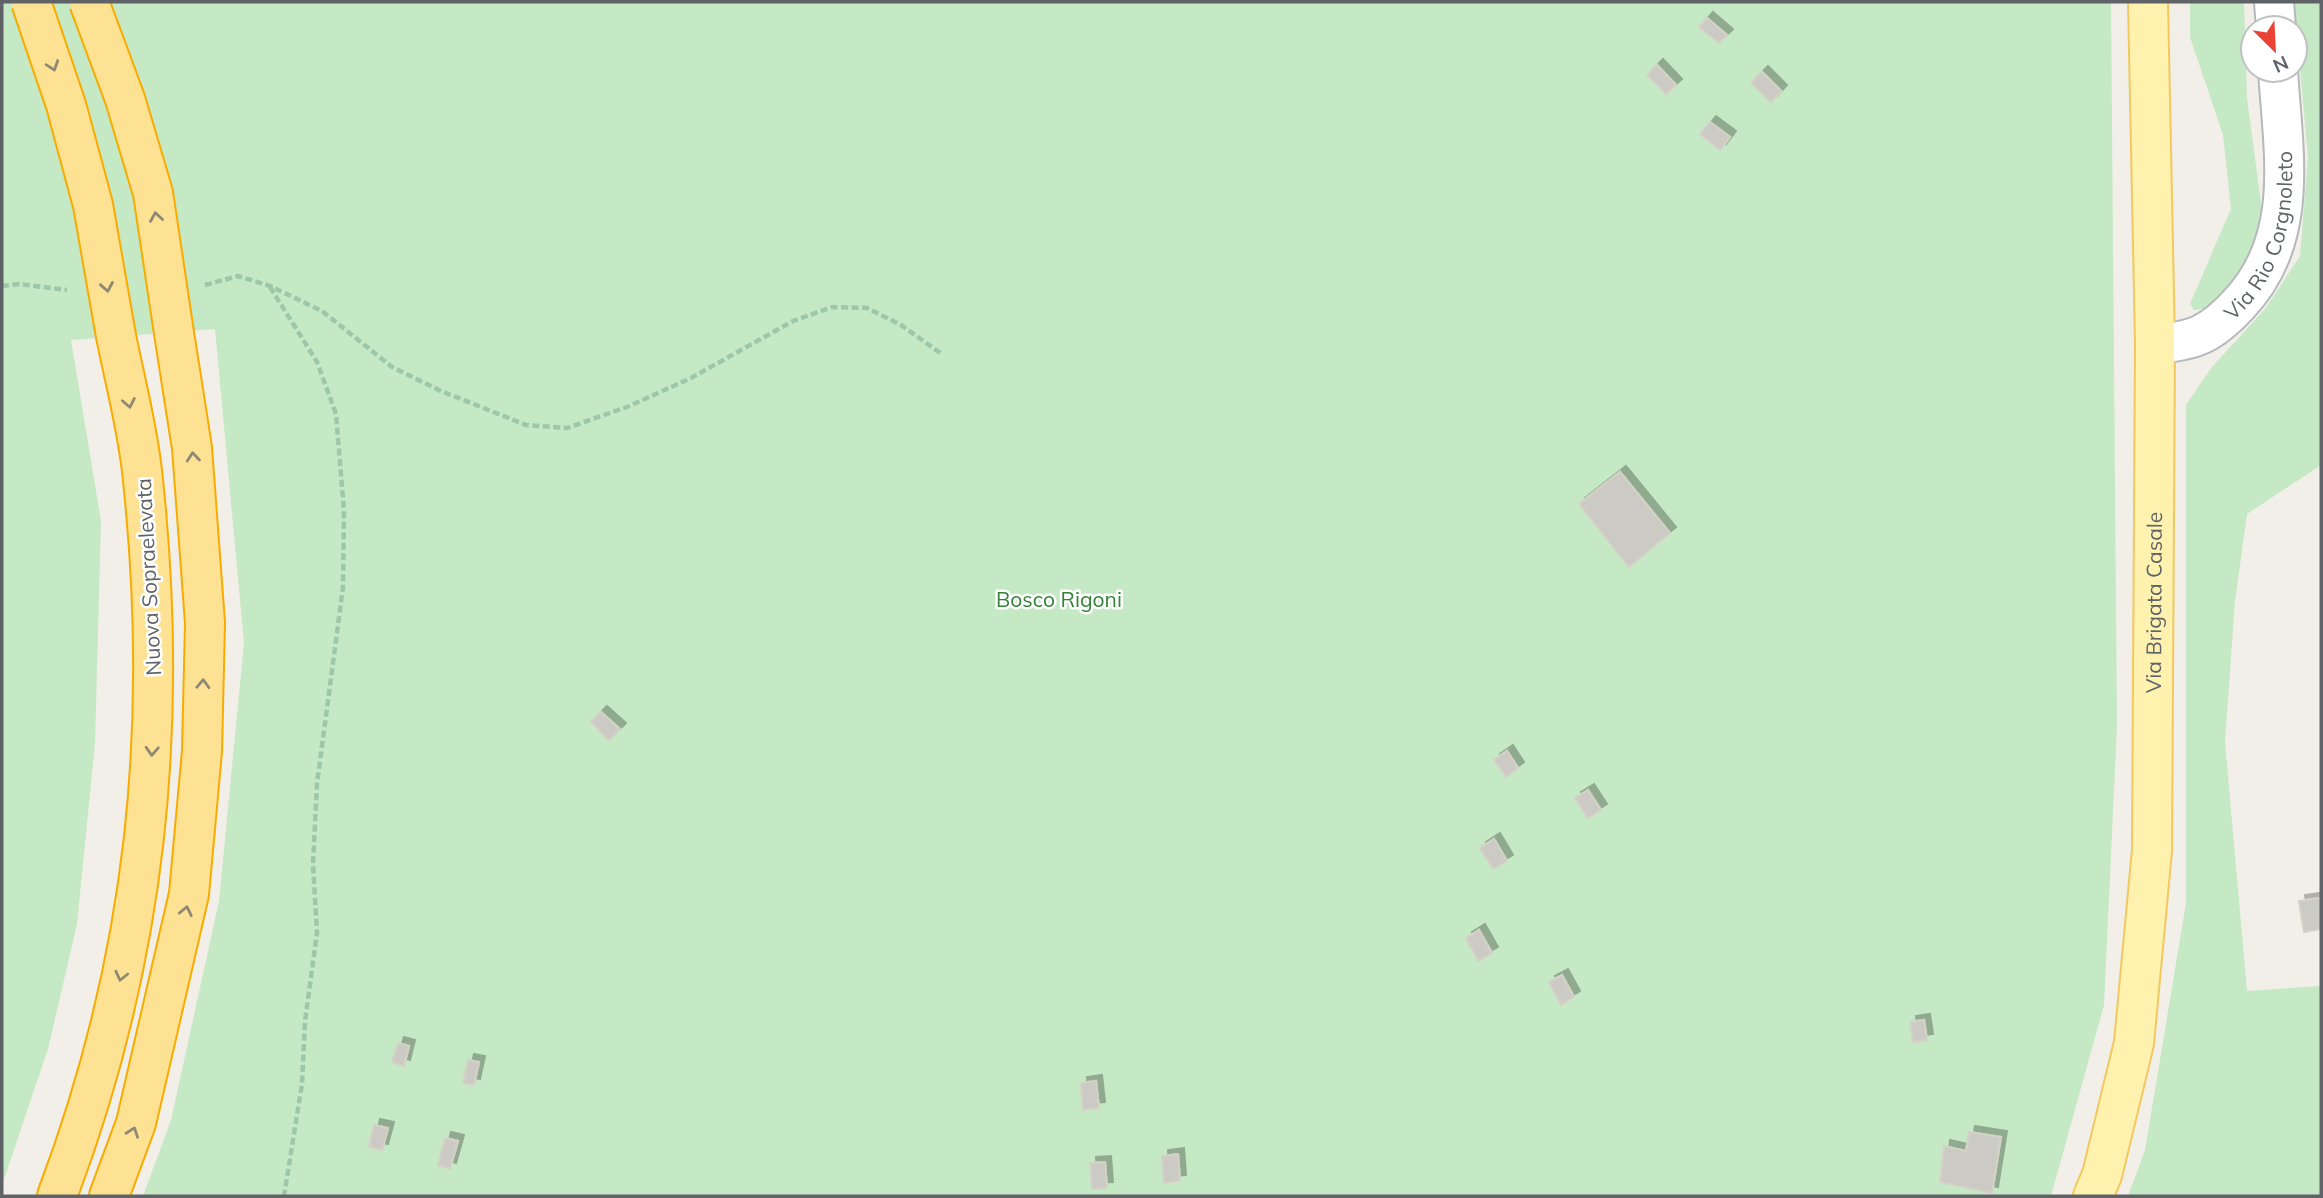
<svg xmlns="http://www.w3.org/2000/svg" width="2323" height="1198" viewBox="0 0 2323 1198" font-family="Mulish,sans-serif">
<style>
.green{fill:#c5e8c5}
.building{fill:#cccac5;stroke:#d6d1c6;stroke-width:2;filter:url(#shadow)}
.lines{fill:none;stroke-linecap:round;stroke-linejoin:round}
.minor-casing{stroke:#b5b8bc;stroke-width:42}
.major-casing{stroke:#f2c960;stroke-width:42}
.highway-casing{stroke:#f9ab00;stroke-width:42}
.path{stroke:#9cc7a9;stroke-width:4.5;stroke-dasharray:7 3.5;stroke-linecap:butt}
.minor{stroke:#fff;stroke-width:38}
.major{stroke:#fff2af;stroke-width:38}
.highway{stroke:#fde293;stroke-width:38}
.highway-bridge-casing{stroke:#f9ab00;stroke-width:42;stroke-linecap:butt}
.highway-bridge{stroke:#fde293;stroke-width:38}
.oneway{stroke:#8e8975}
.labels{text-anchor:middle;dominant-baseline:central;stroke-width:5;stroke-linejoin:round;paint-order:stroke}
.street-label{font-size:21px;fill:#5f6368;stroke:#fff}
.park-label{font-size:21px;fill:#348238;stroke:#fff}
</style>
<defs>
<filter id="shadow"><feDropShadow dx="6" dy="-6" stdDeviation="0" flood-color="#0004"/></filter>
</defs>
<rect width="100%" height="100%" fill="#f1efe8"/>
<!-- green -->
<g class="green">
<polygon points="2,2 2111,2 2117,726 2104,1005 2051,1196 143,1196 171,1120 219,901 244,643 215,329 71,340 101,521 95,743 77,924 48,1049 2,1185"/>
<polygon points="2190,2 2244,2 2247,98 2263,219 2239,284 2209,308 2194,310 2190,304 2231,209 2223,135 2190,37"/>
<polygon points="2294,2 2321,2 2321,465 2247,514 2235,601 2225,742 2247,991 2321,986 2321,1196 2128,1196 2145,1150 2186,903 2186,405 2212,367 2265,309 2300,256 2308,157"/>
</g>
<!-- building -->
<g class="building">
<polygon points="1707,18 1727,35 1719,43 1699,27"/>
<polygon points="1657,65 1676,85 1666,94 1647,75"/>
<polygon points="1762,72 1781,91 1771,102 1751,83"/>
<polygon points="1710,122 1730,137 1720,150 1700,134"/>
<polygon points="1620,472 1670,533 1629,567 1579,504"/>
<polygon points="601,712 620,729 609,740 591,722"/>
<polygon points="1507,751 1518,768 1506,777 1494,760"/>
<polygon points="1588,790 1601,810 1588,818 1575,798"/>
<polygon points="1494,839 1507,861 1493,869 1480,848"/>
<polygon points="2321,898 2321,929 2304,932 2299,901"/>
<polygon points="1479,930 1492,953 1478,961 1466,938"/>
<polygon points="1562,975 1574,997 1561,1005 1549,982"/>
<polygon points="1924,1020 1927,1040 1913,1042 1910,1022"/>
<polygon points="398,1043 409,1046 404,1066 392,1062"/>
<polygon points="468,1060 479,1062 474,1085 463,1083"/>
<polygon points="1096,1081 1099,1108 1083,1110 1081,1083"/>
<polygon points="374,1125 388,1128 382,1150 369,1147"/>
<polygon points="1969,1132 2001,1137 1992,1193 1940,1182 1944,1146 1966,1151"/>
<polygon points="445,1138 458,1141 450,1169 438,1165"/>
<polygon points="1178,1154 1180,1181 1164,1183 1162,1156"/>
<polygon points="1105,1162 1107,1188 1092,1189 1090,1163"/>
</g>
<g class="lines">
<defs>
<g id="minor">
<polyline points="2274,2 2276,28"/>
<path id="s1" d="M2155 344C2195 341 2211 334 2238 305 2301 239 2283 153 2278 70"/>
</g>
<g id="major">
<path id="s2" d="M2093 1196 2102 1175 2134 1043 2152 850 2155 344 2148 2"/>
</g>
<g id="highway">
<path d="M57 1196C147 958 170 724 142 471 137 426 125 381 116 336"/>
<polyline points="109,1196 136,1123 189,894 202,751 205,623 192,448 174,333"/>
</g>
</defs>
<!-- minor casing -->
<use href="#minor" class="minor-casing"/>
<!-- major casing -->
<use href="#major" class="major-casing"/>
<!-- highway casing -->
<use href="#highway" class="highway-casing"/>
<!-- path -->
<g class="path">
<polyline points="205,285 238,276 270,286 322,311 392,367 441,391 526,425 567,428 627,407 691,378 793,321 832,307 867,308 901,325 943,355"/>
<polyline points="2,286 19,284 67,290"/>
<polyline points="270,287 317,362 336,414 344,511 343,587 317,784 313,864 317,933 305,1021 302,1084 284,1196"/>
</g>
<!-- minor -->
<use href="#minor" class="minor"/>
<!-- major -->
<use href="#major" class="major"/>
<!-- highway -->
<use href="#highway" class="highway"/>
<defs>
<g id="highway-bridge">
<polyline points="31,2 66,105 93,205 116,336"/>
<polyline points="89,2 125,99 153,193 174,333"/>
</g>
</defs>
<!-- highway-bridge casing -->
<use href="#highway-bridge" class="highway-bridge-casing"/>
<!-- highway-bridge -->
<use href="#highway-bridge" class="highway-bridge"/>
</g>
<!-- one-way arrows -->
<defs><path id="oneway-chevron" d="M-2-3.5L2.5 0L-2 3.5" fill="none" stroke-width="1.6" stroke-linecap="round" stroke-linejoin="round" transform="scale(1.75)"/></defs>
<g class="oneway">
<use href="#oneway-chevron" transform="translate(53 66) rotate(71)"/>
<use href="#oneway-chevron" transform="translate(156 217) rotate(-99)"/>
<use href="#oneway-chevron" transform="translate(107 287) rotate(80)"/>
<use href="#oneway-chevron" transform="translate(129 403) rotate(79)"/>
<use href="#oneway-chevron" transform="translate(193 457) rotate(-95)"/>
<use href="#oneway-chevron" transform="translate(203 684) rotate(-88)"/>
<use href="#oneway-chevron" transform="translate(152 751) rotate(93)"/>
<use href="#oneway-chevron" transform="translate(186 911) rotate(-78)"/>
<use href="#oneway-chevron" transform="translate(121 976) rotate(103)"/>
<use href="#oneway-chevron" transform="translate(133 1132) rotate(-70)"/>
</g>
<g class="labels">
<!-- street labels -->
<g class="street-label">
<text stroke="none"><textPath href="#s1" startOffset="170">Via Rio Corgnoleto</textPath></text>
<text transform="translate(148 577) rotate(-93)">Nuova Sopraelevata</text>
<text stroke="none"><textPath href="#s2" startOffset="600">Via Brigata Casale</textPath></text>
</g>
<!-- park labels -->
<g class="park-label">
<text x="1059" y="599">Bosco Rigoni</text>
</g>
</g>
<!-- border -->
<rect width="2323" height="1198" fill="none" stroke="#5f6368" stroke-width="7"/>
<!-- north arrow -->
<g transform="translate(2274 49) rotate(156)"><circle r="33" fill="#ffffff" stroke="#bfc1c3" stroke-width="2"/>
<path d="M0-5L12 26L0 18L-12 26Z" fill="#ea4335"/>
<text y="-10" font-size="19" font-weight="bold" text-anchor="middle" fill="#5f6368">N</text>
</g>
</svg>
